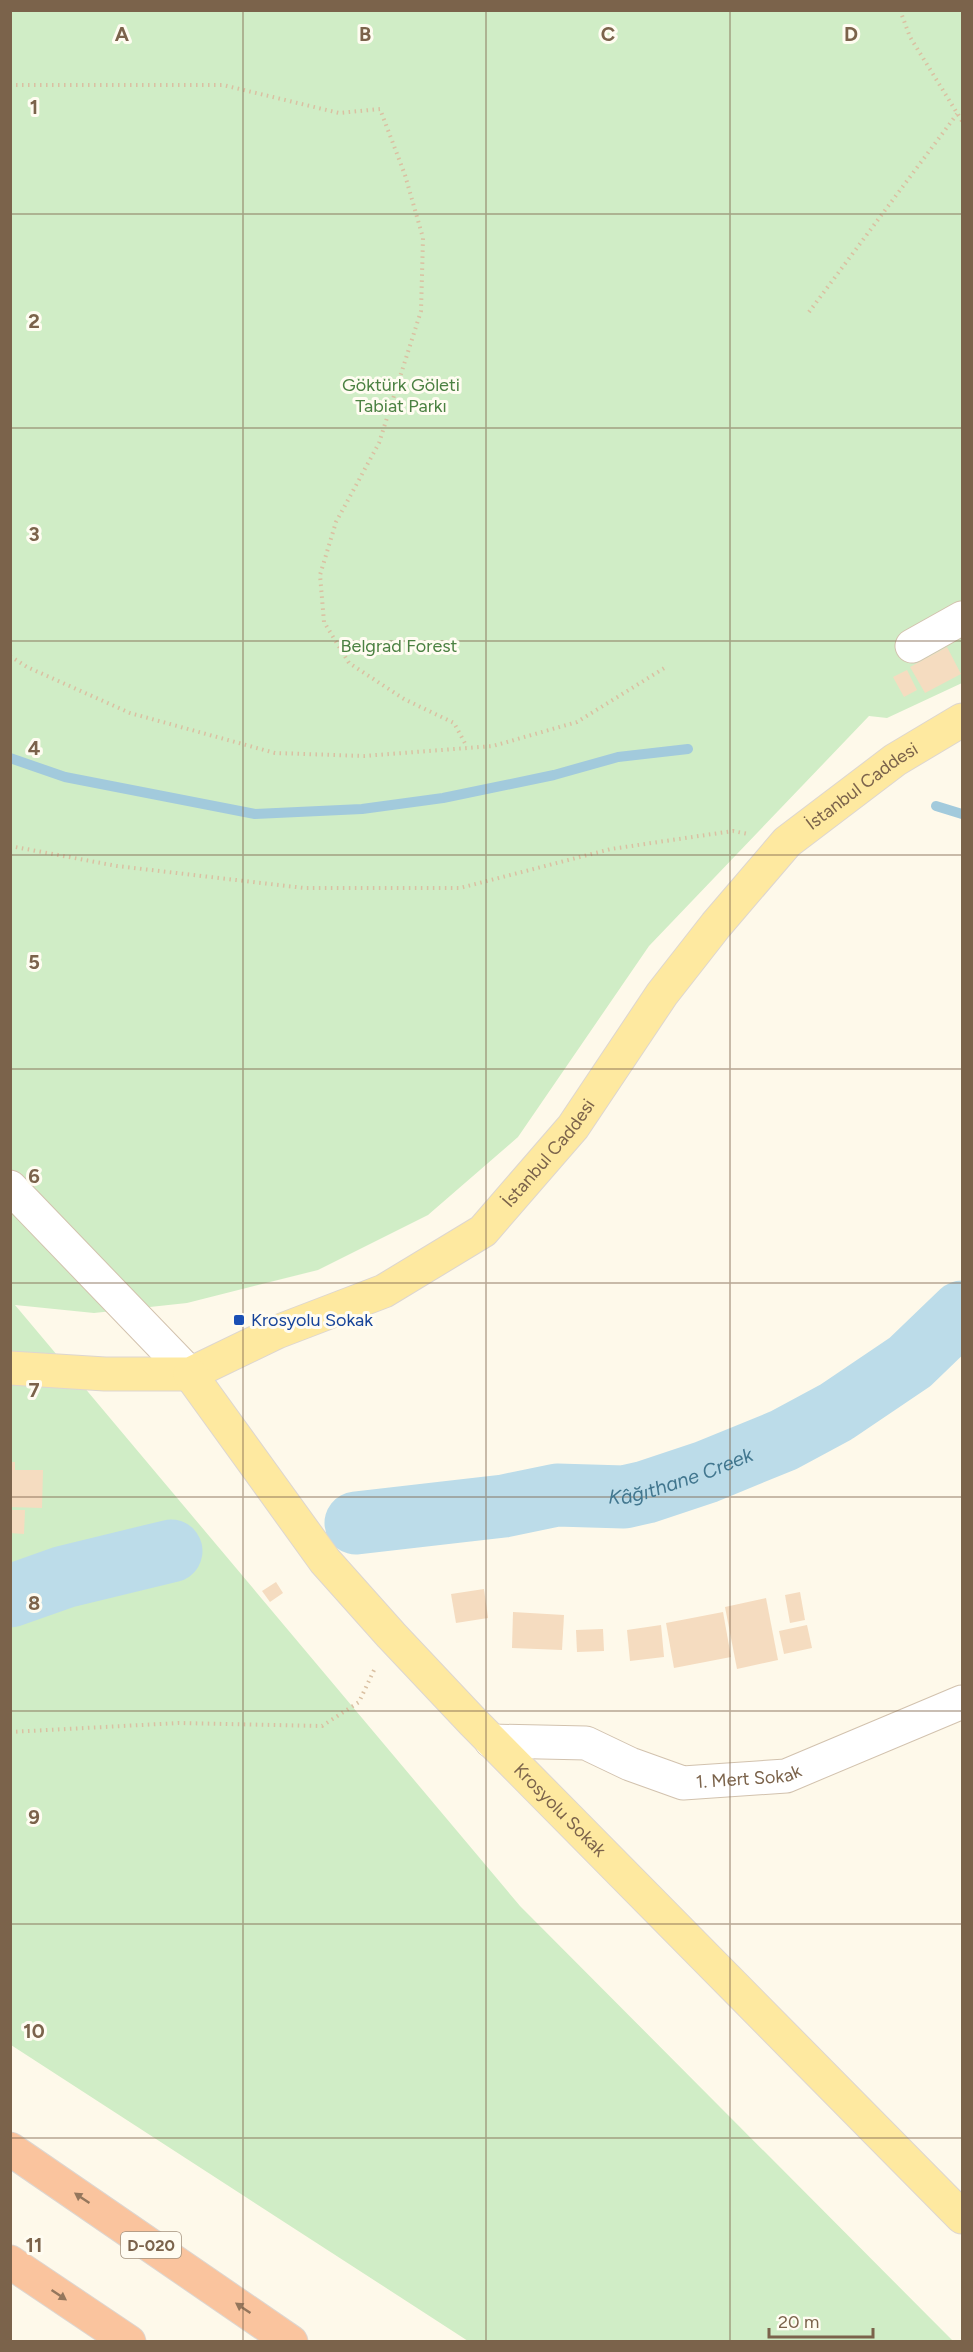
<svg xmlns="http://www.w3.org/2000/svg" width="973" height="2352" viewBox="0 0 973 2352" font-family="Figtree,sans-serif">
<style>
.green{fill:#d0edc6}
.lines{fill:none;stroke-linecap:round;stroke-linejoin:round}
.stream{stroke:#a2cadc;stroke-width:10}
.river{stroke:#bcdce9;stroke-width:63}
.building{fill:#f5dcc0}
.minor-casing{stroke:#d2c2ae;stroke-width:35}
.major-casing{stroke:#ddd6d0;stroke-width:35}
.highway-casing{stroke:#ddd6d0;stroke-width:35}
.path{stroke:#dac0a2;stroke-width:4;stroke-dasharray:1.5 4.5;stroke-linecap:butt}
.minor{stroke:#fff;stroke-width:33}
.major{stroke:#fee9a0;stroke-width:33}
.highway{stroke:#fac49e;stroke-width:33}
.oneway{fill:#94765c}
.grid{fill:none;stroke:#7b634b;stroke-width:1.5;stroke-opacity:0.55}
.transit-dot{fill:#1a4fb4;stroke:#fffcf1;stroke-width:2}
.labels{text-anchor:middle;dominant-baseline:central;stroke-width:6;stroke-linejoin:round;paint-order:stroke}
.shield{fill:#fffcf1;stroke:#a3917d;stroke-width:1.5}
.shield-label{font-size:16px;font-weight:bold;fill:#7b634b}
.park-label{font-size:18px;fill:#4b8142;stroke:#fffcf1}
.street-label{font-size:18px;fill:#7b634b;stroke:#fffcf1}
.transit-label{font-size:18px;fill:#164399;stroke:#fffcf1;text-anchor:start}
.water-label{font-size:20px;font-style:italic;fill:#42778f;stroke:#fffcf1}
.grid-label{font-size:20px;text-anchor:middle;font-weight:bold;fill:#7b634b;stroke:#fffcf1;stroke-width:6;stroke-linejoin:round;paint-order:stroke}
</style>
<rect width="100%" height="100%" fill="#fef9ea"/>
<!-- green -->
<polygon class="green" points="10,11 962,11 962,683 887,718 869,716 649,946 518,1137 428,1215 318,1270 187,1303 94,1313 15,1305 520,1906 953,2341 468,2341 11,2045"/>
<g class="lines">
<!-- stream -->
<g class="stream">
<polyline points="10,758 65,777 255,814 362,809 443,798 554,775 618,757 688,749"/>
<polyline points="936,806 962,814"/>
</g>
<!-- river -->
<g class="river">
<path id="s1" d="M356 1523 504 1506 557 1495 624 1497 646 1492 706 1472 784 1440 836 1412 910 1362 962 1312"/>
<polyline points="10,1596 64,1577 171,1551"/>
</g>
</g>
<!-- building -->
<g class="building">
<polygon points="947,647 961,674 925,693 910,667"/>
<polygon points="907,670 917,690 904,697 893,677"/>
<polygon points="10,1462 15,1462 15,1470 43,1470 42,1508 10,1507"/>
<polygon points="10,1510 25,1510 24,1534 10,1533"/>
<polygon points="276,1582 283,1593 270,1602 262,1591"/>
<polygon points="484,1589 488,1618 456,1623 451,1594"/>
<polygon points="800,1592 805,1620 790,1623 785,1595"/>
<polygon points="766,1598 778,1660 737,1669 725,1607"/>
<polygon points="513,1612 564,1615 562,1650 512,1648"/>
<polygon points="723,1612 731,1657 674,1668 666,1623"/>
<polygon points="661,1625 664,1657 630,1661 627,1630"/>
<polygon points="807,1625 812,1648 784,1654 779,1631"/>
<polygon points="603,1629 604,1651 577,1652 576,1630"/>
</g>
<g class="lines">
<defs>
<g id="minor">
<polyline points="912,646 962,618"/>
<polyline points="10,1187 190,1374"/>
<path id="s2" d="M491 1741 586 1743 630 1764 683 1783 786 1776 962 1702"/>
</g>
<g id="major">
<path id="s3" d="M10 1368 105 1374H190L277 1332 384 1291 483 1231 573 1127 662 994 716 925 787 842 895 760 962 720"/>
<path id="s4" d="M190 1374 325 1561 391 1635 473 1722 962 2217"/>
</g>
<g id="highway">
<polyline points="10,2149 291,2342"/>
<polyline points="10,2262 129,2342"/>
</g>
</defs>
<!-- minor casing -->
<use href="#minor" class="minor-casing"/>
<!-- major casing -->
<use href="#major" class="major-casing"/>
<!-- highway casing -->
<use href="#highway" class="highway-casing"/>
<!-- path -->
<g class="path">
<polyline points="900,10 910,37 962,121"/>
<polyline points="10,85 223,85 339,113 380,109 405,175 423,238 421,311 379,443 336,522 320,575 324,622 349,663 404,699 454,723 467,747"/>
<polyline points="809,312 957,114"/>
<polyline points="10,656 27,667 130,713 275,753 364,756 493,746 577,722 666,667"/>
<polyline points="10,846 117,866 304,888 460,888 611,849 733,831 748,834"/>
<polyline points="10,1732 179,1723 322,1726 359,1702 375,1668"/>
</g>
<!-- minor -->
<use href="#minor" class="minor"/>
<!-- major -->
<use href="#major" class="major"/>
<!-- highway -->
<use href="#highway" class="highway"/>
</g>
<!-- one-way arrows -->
<defs><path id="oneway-solid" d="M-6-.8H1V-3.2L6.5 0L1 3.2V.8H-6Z" transform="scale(1.5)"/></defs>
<g class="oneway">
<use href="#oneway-solid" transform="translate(82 2198) rotate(-146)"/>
<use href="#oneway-solid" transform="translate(59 2295) rotate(34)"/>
<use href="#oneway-solid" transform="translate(243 2308) rotate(-146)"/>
</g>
<!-- grid -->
<path class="grid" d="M243 10V2342M486 10V2342M730 10V2342M10 214H962M10 428H962M10 641H962M10 855H962M10 1069H962M10 1283H962M10 1497H962M10 1711H962M10 1924H962M10 2138H962"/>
<!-- markers -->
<rect class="transit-dot" x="233" y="1314" width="12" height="12" rx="3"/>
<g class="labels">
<!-- shield labels -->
<rect class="shield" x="121" y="2232" width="60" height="26" rx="4.5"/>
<g class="shield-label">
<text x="151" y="2245">D-020</text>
</g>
<!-- park labels -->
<g class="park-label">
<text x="401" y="385">Göktürk Göleti<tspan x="401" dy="21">Tabiat Parkı</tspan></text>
<text x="399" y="646">Belgrad Forest</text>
</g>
<!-- street labels -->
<g class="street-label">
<text stroke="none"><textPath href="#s3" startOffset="1095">İstanbul Caddesi</textPath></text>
<text stroke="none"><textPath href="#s3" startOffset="609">İstanbul Caddesi</textPath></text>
<text stroke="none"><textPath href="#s2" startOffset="266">1. Mert Sokak</textPath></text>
<text stroke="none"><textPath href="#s4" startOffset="573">Krosyolu Sokak</textPath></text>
</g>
<!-- transit labels -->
<g class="transit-label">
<text x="251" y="1320">Krosyolu Sokak</text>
</g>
<!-- water labels -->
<g class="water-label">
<text stroke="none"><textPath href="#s1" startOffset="330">Kâğıthane Creek</textPath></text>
</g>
</g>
<g class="grid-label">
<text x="122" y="41">A</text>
<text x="365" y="41">B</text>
<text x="608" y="41">C</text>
<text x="851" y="41">D</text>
<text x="34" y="114">1</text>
<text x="34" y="328">2</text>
<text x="34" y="541">3</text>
<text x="34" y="755">4</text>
<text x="34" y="969">5</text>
<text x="34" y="1183">6</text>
<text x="34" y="1397">7</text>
<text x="34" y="1610">8</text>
<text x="34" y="1824">9</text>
<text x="34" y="2038">10</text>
<text x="34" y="2252">11</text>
</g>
<!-- border -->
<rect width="973" height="2352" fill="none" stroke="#7b634b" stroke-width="24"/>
<!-- scale -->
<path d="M769 2328v9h104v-9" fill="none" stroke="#7b634b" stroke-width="3"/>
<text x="778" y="2328" font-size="18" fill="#7b634b" stroke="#fffcf1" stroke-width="4.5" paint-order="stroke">20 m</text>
</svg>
